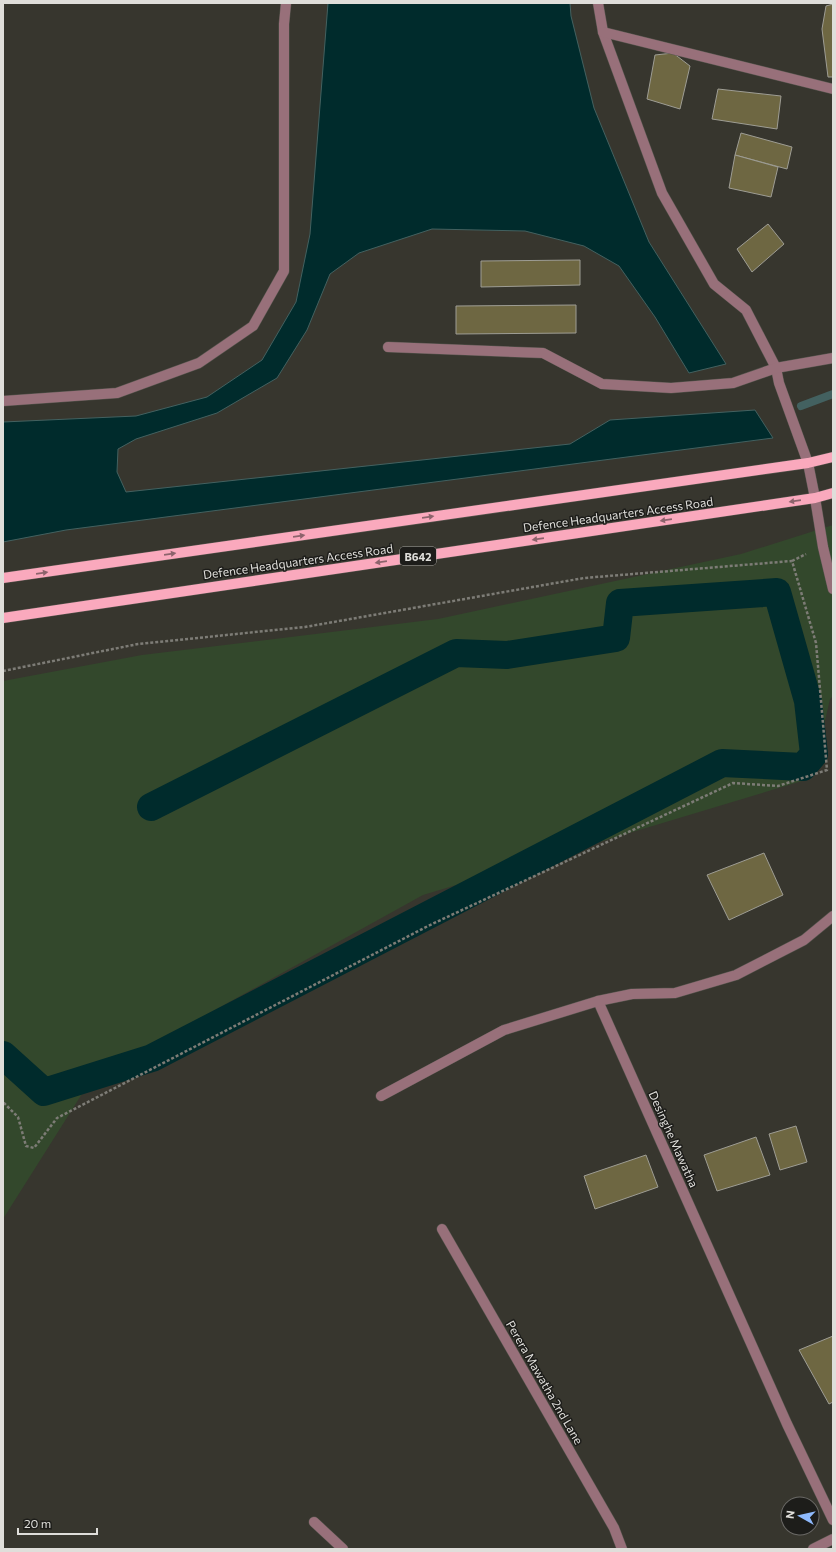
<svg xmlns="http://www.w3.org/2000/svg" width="836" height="1552" viewBox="0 0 836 1552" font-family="Commissioner,sans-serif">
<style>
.green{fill:#33482c}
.water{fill:#002b2c;stroke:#436160}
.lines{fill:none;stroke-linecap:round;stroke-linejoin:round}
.stream{stroke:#436160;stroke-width:8}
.canal{stroke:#002b2c;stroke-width:28}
.building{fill:#6e6742;stroke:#9e9d94}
.minor-casing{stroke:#55544d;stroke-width:11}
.major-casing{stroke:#55544d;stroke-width:11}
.path{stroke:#7d7c76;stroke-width:2.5;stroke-dasharray:3 2;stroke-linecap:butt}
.minor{stroke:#98707a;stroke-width:10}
.major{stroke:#faa9bd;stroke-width:10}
.oneway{fill:#8c636c}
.labels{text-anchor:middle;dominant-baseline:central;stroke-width:3;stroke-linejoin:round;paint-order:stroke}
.shield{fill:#1d1d1a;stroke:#a5a4a0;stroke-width:1}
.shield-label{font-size:11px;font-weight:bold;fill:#dfdeda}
.street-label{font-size:12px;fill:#dfdeda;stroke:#1d1d1a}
</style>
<rect width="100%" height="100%" fill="#37362e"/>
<!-- green -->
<polygon class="green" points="833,525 833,696 830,699 812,778 423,895 92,1078 3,1219 3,681 142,655 438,619 741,554"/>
<!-- water -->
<polygon class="water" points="328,3 570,3 571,16 594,108 649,242 726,364 689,373 655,317 619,266 584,246 525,231 432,229 359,253 330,274 307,330 277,378 217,413 136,439 118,449 117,472 126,492 570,444 610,420 755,410 773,438 66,530 3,542 3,422 136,416 207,397 262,360 296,302 310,234"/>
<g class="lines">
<!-- stream -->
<polyline class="stream" points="801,406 833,394"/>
<!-- canal -->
<polyline class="canal" points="3,1055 44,1092 152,1058 722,763 803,767 814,754 808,701 777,592 620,603 616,638 507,655 456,653 151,807"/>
</g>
<!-- building -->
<g class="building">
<polygon points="833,4 833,77 828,77 822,29 826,6"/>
<polygon points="673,53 690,66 680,109 647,99 655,55"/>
<polygon points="718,89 781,96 777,129 712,119"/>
<polygon points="741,133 792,147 787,169 735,155"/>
<polygon points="735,155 778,167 771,197 729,188"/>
<polygon points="768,224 784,244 752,272 737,249"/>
<polygon points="580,260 580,285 481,287 481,261"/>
<polygon points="576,305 576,333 456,334 456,306"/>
<polygon points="764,853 783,895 729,920 707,875"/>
<polygon points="796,1126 807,1162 780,1170 769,1134"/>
<polygon points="756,1137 770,1175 717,1191 704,1155"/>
<polygon points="646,1155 658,1187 595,1209 584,1176"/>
<polygon points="833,1336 833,1402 829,1404 799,1350"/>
</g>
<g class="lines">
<defs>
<g id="minor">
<polyline points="598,3 603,32 662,193 714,284 746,310 776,368 779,383 808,463 815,498 823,547 833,589"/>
<polyline points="603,32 833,89"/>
<polyline points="388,347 543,353 602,384 671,388 733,383 776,368 833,358"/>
<polyline points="3,401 117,393 199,363 253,326 284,271 284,24 286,3"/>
<polyline points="598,1001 787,1424 833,1520"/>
<polyline points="381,1096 504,1030 598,1001 632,994 675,993 736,975 804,940 833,916"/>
<polyline points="442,1229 614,1528 622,1549"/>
<polyline points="314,1522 343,1549"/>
<polyline points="813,1549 833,1539"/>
</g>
<g id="major">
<polyline points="3,578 808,463 833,457"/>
<polyline points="3,618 815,498 833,493"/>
</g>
</defs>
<!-- minor casing -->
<use href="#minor" class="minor-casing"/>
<!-- major casing -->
<use href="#major" class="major-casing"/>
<!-- path -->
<g class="path">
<polyline points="792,561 806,554"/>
<polyline points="3,671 138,644 305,627 584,578 792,561 816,643 827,770 778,786 733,783 428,926 57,1118 34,1148 26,1146 18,1117 3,1102"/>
</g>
<!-- minor -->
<use href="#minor" class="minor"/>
<!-- major -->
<use href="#major" class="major"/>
</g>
<!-- one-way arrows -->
<defs><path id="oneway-solid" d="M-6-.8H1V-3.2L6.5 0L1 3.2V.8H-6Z"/></defs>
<g class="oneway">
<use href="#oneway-solid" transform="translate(795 501) rotate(172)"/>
<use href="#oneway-solid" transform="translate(428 517) rotate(-8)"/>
<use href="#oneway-solid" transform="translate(666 520) rotate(172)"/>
<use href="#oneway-solid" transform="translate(299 536) rotate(-8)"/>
<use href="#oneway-solid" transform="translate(538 539) rotate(172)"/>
<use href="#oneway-solid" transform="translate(170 554) rotate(-8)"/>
<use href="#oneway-solid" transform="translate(381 562) rotate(172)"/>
<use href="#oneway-solid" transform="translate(42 573) rotate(-8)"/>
</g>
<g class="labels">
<!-- shield labels -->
<rect class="shield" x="400" y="547" width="36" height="18" rx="3"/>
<g class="shield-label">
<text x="418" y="556">B642</text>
</g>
<!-- street labels -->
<g class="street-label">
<text transform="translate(618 514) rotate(-8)">Defence Headquarters Access Road</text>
<text transform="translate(298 561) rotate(-8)">Defence Headquarters Access Road</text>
<text transform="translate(674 1139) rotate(66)">Desinghe Mawatha</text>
<text transform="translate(545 1382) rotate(60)">Perera Mawatha 2nd Lane</text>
</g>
</g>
<!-- border -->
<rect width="836" height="1552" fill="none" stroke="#dfdeda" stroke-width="8"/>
<!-- north arrow -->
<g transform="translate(800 1516) rotate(278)"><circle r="19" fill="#1d1d1a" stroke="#6b6a67"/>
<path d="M0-3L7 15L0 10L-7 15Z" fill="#8eb9fc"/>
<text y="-6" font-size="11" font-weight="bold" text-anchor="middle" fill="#dfdeda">N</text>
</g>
<!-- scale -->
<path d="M18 1528v6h79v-6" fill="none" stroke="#dfdeda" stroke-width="2"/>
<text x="24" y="1528" font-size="12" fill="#dfdeda" stroke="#1d1d1a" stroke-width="3" paint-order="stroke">20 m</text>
</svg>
